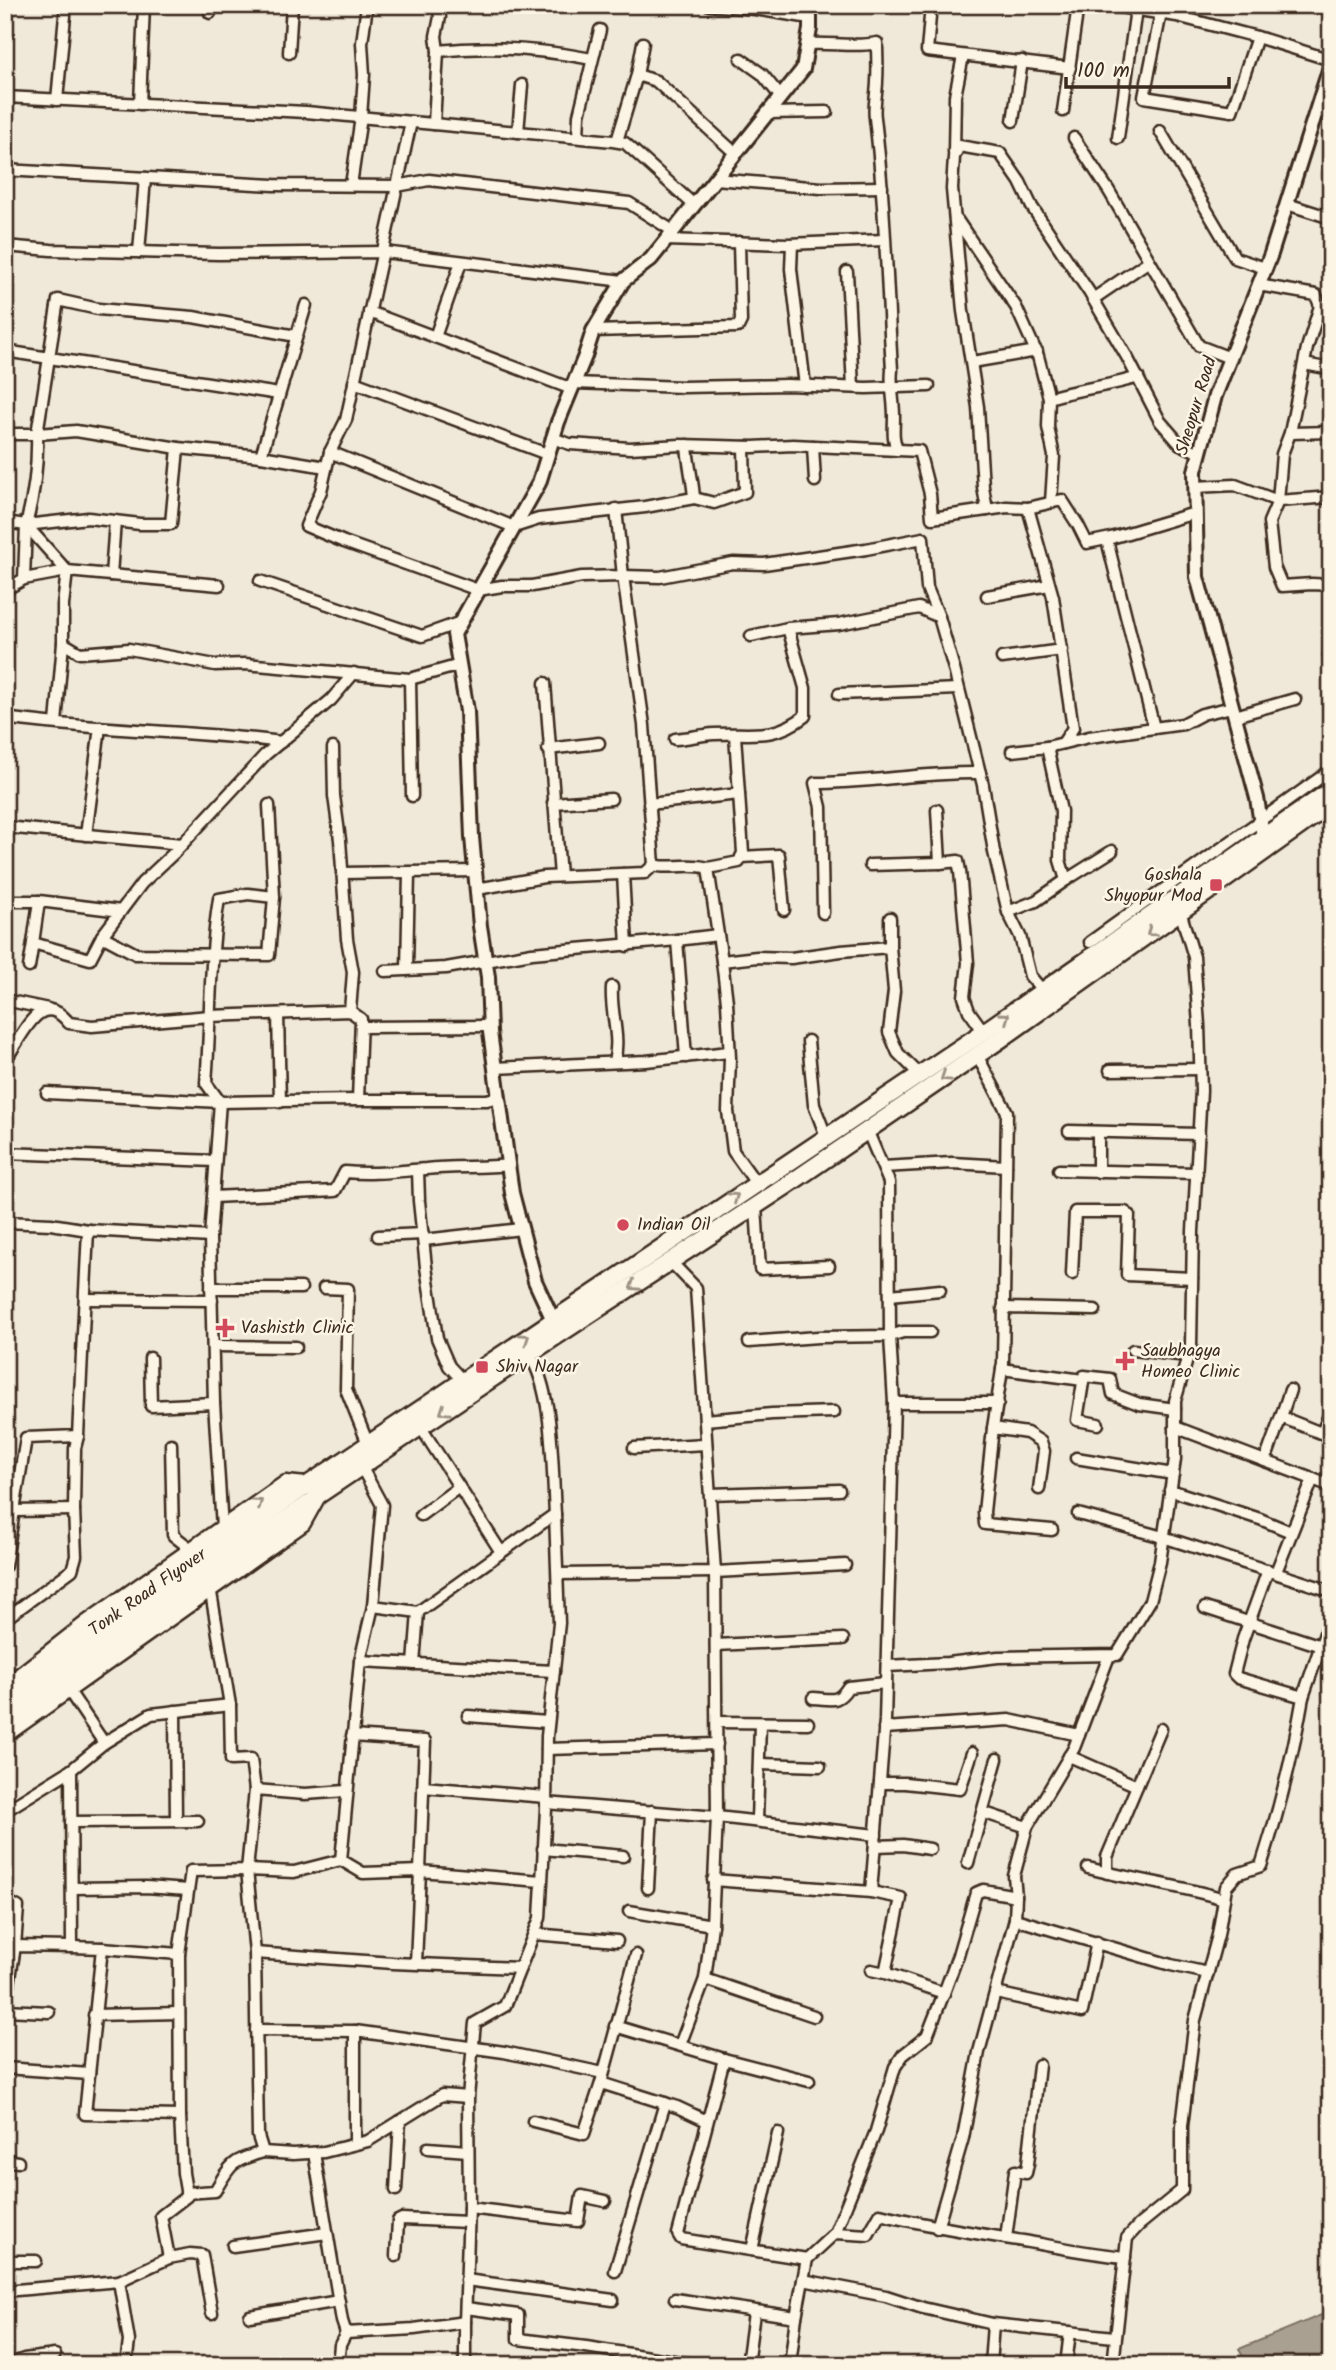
<svg xmlns="http://www.w3.org/2000/svg" width="1336" height="2370" viewBox="0 0 1336 2370" font-family="Kalam,sans-serif">
<style>
.water{fill:#aaa091;stroke:#7e7163;stroke-width:2}
.lines{fill:none;stroke-linecap:round;stroke-linejoin:round}
.minor-casing{stroke:#3b2a1e;stroke-width:15}
.tertiary-casing{stroke:#3b2a1e;stroke-width:18}
.primary-casing{stroke:#3b2a1e;stroke-width:21}
.trunk-casing{stroke:#3b2a1e;stroke-width:21}
.minor{stroke:#fcf5e5;stroke-width:10}
.tertiary{stroke:#fcf5e5;stroke-width:12}
.primary{stroke:#fcf5e5;stroke-width:16}
.trunk{stroke:#fcf5e5;stroke-width:16}
.oneway{stroke:#9c9082}
.poi-dot{fill:#d1495b;stroke:#fcf5e5;stroke-width:2.5}
.labels{text-anchor:middle;dominant-baseline:central;stroke-width:5;stroke-linejoin:round;paint-order:stroke}
.street-label{font-size:18px;fill:#3b2a1e;stroke:#fcf5e5}
.poi-label{font-size:18px;fill:#3b2a1e;stroke:#fcf5e5;text-anchor:start}
</style>
<rect width="100%" height="100%" fill="#f0e9d9"/>
<filter id="ink" filterUnits="userSpaceOnUse"><feTurbulence type="fractalNoise" baseFrequency=".0143" numOctaves="2"/><feDisplacementMap in="SourceGraphic" scale="14" xChannelSelector="R" yChannelSelector="G"/><feConvolveMatrix kernelMatrix="1 2 1 2 8 2 1 2 1" color-interpolation-filters="sRGB"/></filter>
<g filter="url(#ink)">
<!-- water -->
<polygon class="water" points="1331,2311 1331,2365 1247,2365 1239,2349"/>
<g class="lines">
<defs>
<g id="minor">
<polyline points="709,5 755,9 810,18"/>
<polyline points="931,5 927,51 1070,68"/>
<polyline points="1107,5 1177,16 1257,37 1331,60"/>
<polyline points="210,13 210,5"/>
<polyline points="1161,13 1144,97 1232,111 1257,37"/>
<path d="M807 44C831 42 853 48 877 43 877 55 878 68 877 81 877 93 873 106 875 118 885 202 887 286 892 370 890 386 894 400 894 416 894 432 892 434 897 450"/>
<path d="M438 51C491 45 540 49 592 59"/>
<polyline points="289,53 292,5"/>
<polyline points="741,59 762,74 780,96"/>
<polyline points="637,75 656,81 735,153"/>
<polyline points="5,97 306,112 613,141 625,143 694,205"/>
<polyline points="57,100 66,5"/>
<polyline points="140,104 144,5"/>
<polyline points="1063,111 1078,5"/>
<polyline points="1316,111 1331,115"/>
<polyline points="767,113 827,112"/>
<polyline points="1013,121 1022,61"/>
<polyline points="411,122 346,420 330,452 321,491 306,526 344,542 478,590 502,586 532,586 582,577 623,576 616,509"/>
<polyline points="434,124 438,51 436,36 440,17 438,5"/>
<polyline points="1160,131 1235,258 1265,268"/>
<polyline points="518,132 522,85"/>
<polyline points="578,137 579,115 600,30"/>
<polyline points="1074,138 1109,191 1199,346 1230,358"/>
<polyline points="1118,138 1136,9"/>
<polyline points="617,141 637,75 643,43"/>
<polyline points="954,153 955,96 963,56"/>
<polyline points="5,170 274,185 397,186 429,180 629,203 673,231"/>
<polyline points="715,179 821,188 882,187"/>
<polyline points="351,185 361,117 364,75 362,43 367,5"/>
<polyline points="1287,204 1331,218"/>
<polyline points="957,220 1016,307 1038,356 1049,398 1048,427 1054,456 1051,502"/>
<polyline points="666,240 788,244 884,240"/>
<polyline points="792,244 791,269 805,386"/>
<polyline points="5,246 51,250 219,254 384,252 623,281"/>
<polyline points="139,252 145,178"/>
<polyline points="847,272 853,387"/>
<polyline points="1258,285 1316,295 1320,306"/>
<polyline points="1093,299 1149,261"/>
<polyline points="1331,306 1320,306 1307,348 1290,433 1282,454 1278,501 1269,522 1274,567 1282,586 1312,584 1331,585"/>
<polyline points="369,312 572,389"/>
<polyline points="593,331 738,327 741,321 739,242"/>
<polyline points="296,336 193,317 98,309 58,300 37,434 76,431 178,448 261,456 326,467"/>
<polyline points="435,337 461,262"/>
<polyline points="5,351 279,394"/>
<polyline points="972,362 1037,351"/>
<polyline points="1304,364 1331,369"/>
<polyline points="354,382 547,454"/>
<polyline points="574,383 683,387 787,385 866,388 929,386"/>
<path d="M1049 398C1079 388 1109 387 1138 377"/>
<polyline points="1290,433 1331,432"/>
<path d="M5 434H37C38 465 34 495 26 525L5 522"/>
<polyline points="552,438 570,444 630,448 680,445 753,447 793,445 919,451 930,494 932,518 1007,507 1028,508"/>
<polyline points="813,446 815,481"/>
<path d="M330 452 514 527 539 519 645 507 694 498C693 480 688 464 687 445"/>
<polyline points="261,456 306,305"/>
<polyline points="1195,487 1235,485 1278,501 1331,497"/>
<polyline points="694,498 714,503 745,492 744,447"/>
<polyline points="987,510 983,487 978,407 963,311 952,189 954,157 959,146 1000,153 1020,182 1032,207 1089,292 1127,357 1160,421 1180,444 1200,453"/>
<polyline points="26,525 88,518 140,524 171,524 178,448"/>
<polyline points="26,525 67,571"/>
<polyline points="1107,540 1154,728"/>
<polyline points="67,571 63,605 63,643 80,653 129,649 215,665 245,664 410,679 460,665"/>
<polyline points="111,575 115,521"/>
<polyline points="24,579 67,571 219,585"/>
<polyline points="260,581 422,636 461,622"/>
<polyline points="5,590 24,579 26,525"/>
<polyline points="987,596 1049,585"/>
<polyline points="751,636 788,628 839,624 919,608 939,617"/>
<polyline points="1329,655 1331,655"/>
<polyline points="1002,658 1062,650"/>
<polyline points="410,679 412,796"/>
<polyline points="545,683 560,876"/>
<polyline points="839,694 958,689"/>
<polyline points="1235,716 1295,699"/>
<path d="M5 718C97 731 190 730 281 742"/>
<polyline points="56,723 63,643"/>
<path d="M675 739C688 738 701 735 714 734 751 732 773 741 805 716V688L788 628"/>
<polyline points="1063,743 1073,728 1053,597 1028,508 1062,500 1078,525 1087,543 1111,538 1195,513"/>
<polyline points="333,748 334,796 340,840 347,939 353,972 350,1011"/>
<polyline points="548,749 599,743"/>
<polyline points="1012,751 1047,747"/>
<polyline points="553,803 611,799"/>
<polyline points="649,804 739,794"/>
<path d="M269 805 274 897 248 894 219 899C209 960 211 1021 206 1083L220 1102 358 1100"/>
<polyline points="937,810 940,863 958,861 960,871 968,963 964,997 969,1011 984,1032"/>
<polyline points="5,827 182,844"/>
<polyline points="86,835 100,727"/>
<polyline points="741,857 779,855 784,910"/>
<polyline points="5,858 7,827"/>
<path d="M654 865C667 870 688 862 708 868"/>
<polyline points="870,865 940,863"/>
<polyline points="342,873 476,871"/>
<polyline points="623,874 627,946"/>
<polyline points="1066,880 1112,851"/>
<polyline points="477,889 544,877 645,873 654,865 644,725 623,576 660,577 733,563 764,564 866,549 923,538 927,588 939,617 954,669 983,785 994,852 1008,912 1020,936 1030,976 1043,991"/>
<polyline points="5,901 39,901 33,943 90,959 102,936 142,883 174,853 265,755 331,700 354,673"/>
<polyline points="39,901 121,911"/>
<polyline points="1008,912 1036,901 1066,880 1060,860 1061,811 1047,747 1089,737 1183,724 1202,714 1232,707"/>
<path d="M823 913 821 807 815 783C870 783 924 772 980 773"/>
<polyline points="890,918 890,947"/>
<polyline points="102,936 136,954 269,955 274,897"/>
<polyline points="677,940 718,935"/>
<polyline points="1090,942 1331,770"/>
<polyline points="722,961 708,868 739,862 743,853 735,735"/>
<polyline points="29,967 33,943"/>
<polyline points="407,969 409,873"/>
<polyline points="385,971 446,968 532,953 677,940 686,1057"/>
<path d="M612 987C610 1013 621 1037 614 1062"/>
<polyline points="5,1000 48,1009"/>
<polyline points="278,1014 280,1102"/>
<polyline points="361,1027 490,1026"/>
<polyline points="808,1041 814,1105 826,1136"/>
<polyline points="977,1055 1007,1112 1003,1363 993,1428 1027,1433 1041,1442 1044,1451 1039,1489"/>
<path d="M5 1060C22 1039 39 986 69 1023L92 1026 210 1016 350 1011 361 1019 358 1100H487L498 1097"/>
<polyline points="494,1068 646,1061 729,1052"/>
<polyline points="1110,1070 1200,1069"/>
<polyline points="1069,1131 1199,1134"/>
<polyline points="5,1153 215,1161"/>
<polyline points="883,1167 952,1163 1006,1166"/>
<polyline points="418,1170 419,1201 426,1267 437,1338 449,1366 463,1381"/>
<polyline points="1059,1170 1197,1173"/>
<polyline points="1098,1172 1098,1132"/>
<polyline points="756,1183 733,1151 728,1111 730,1058 727,1002 722,961 757,957 791,958 841,951 890,947 894,991 889,1032 898,1053 920,1075"/>
<path d="M213 1197 335 1191 345 1172C373 1175 398 1171 426 1169 454 1166 481 1168 509 1165"/>
<polyline points="756,1207 760,1269 829,1266"/>
<polyline points="5,1222 51,1224 88,1230"/>
<polyline points="378,1236 423,1234"/>
<polyline points="210,1237 214,1403 222,1528"/>
<polyline points="424,1240 521,1229"/>
<polyline points="671,1262 696,1288 715,1572 717,1817 712,1925 705,1979 680,2045"/>
<polyline points="1072,1274 1075,1212 1125,1212 1129,1215 1127,1275 1192,1278"/>
<polyline points="211,1288 301,1288"/>
<polyline points="324,1288 348,1289 346,1389 368,1444"/>
<polyline points="890,1295 940,1290"/>
<polyline points="85,1299 212,1300"/>
<polyline points="1003,1308 1095,1310"/>
<polyline points="749,1342 818,1337 890,1336 903,1332 930,1332"/>
<polyline points="213,1346 296,1347"/>
<polyline points="1133,1350 1188,1356"/>
<polyline points="150,1358 151,1406 214,1403"/>
<polyline points="1002,1369 1083,1380"/>
<polyline points="894,1403 998,1403"/>
<polyline points="1281,1417 1290,1390"/>
<polyline points="705,1420 772,1414 834,1412"/>
<polyline points="1098,1424 1077,1420 1084,1376 1110,1379 1113,1394 1139,1404 1175,1409"/>
<polyline points="420,1426 501,1552"/>
<polyline points="1175,1427 1331,1486"/>
<polyline points="993,1428 984,1512 985,1524 1052,1530"/>
<polyline points="1322,1433 1331,1410"/>
<polyline points="171,1444 173,1535 192,1550"/>
<polyline points="634,1448 706,1444"/>
<polyline points="1076,1458 1173,1474"/>
<polyline points="1265,1461 1281,1417 1331,1437"/>
<polyline points="1170,1490 1260,1519 1291,1532"/>
<polyline points="710,1494 839,1490"/>
<polyline points="14,1511 74,1510"/>
<polyline points="1078,1514 1163,1537 1331,1591"/>
<polyline points="421,1515 459,1487"/>
<polyline points="5,1566 26,1438 78,1436 88,1230 210,1237 220,1102 47,1093"/>
<polyline points="1276,1572 1313,1479"/>
<polyline points="559,1574 715,1572 845,1565"/>
<polyline points="210,1587 230,1705 231,1760 251,1759 255,1790"/>
<polyline points="373,1606 418,1612"/>
<polyline points="1205,1608 1321,1646"/>
<polyline points="5,1619 72,1570 76,1556 74,1510 75,1448 78,1436"/>
<polyline points="716,1645 843,1639"/>
<polyline points="360,1661 554,1671"/>
<path d="M414 1664 418 1612 555 1514C552 1469 554 1391 529 1354"/>
<polyline points="887,1666 948,1663 998,1657 1117,1655 1150,1601 1160,1562 1175,1459 1175,1401 1191,1346 1193,1231 1201,1091 1199,1025 1194,957 1180,911"/>
<polyline points="71,1686 71,1694 104,1743 71,1770 72,1947 102,1948 85,2114 180,2116"/>
<polyline points="1303,1697 1331,1616"/>
<path d="M813 1698C832 1699 837 1704 848 1687L886 1683"/>
<polyline points="175,1711 176,1821"/>
<polyline points="468,1716 548,1722"/>
<polyline points="717,1722 808,1723"/>
<polyline points="884,1728 1009,1720 1079,1735"/>
<polyline points="352,1736 425,1741 420,1871 541,1881"/>
<polyline points="104,1743 151,1714 230,1705"/>
<polyline points="547,1749 717,1744"/>
<polyline points="1069,1756 1137,1786"/>
<polyline points="760,1764 820,1766"/>
<polyline points="880,1783 905,1783 960,1789 972,1753"/>
<polyline points="423,1787 546,1797"/>
<polyline points="546,1803 717,1817 876,1835"/>
<polyline points="5,1811 71,1770"/>
<polyline points="982,1812 1027,1827"/>
<polyline points="757,1821 760,1723"/>
<polyline points="71,1822 198,1821"/>
<polyline points="876,1846 903,1845 930,1849"/>
<polyline points="543,1849 623,1856"/>
<polyline points="341,1860 360,1661 373,1606 382,1505 362,1468"/>
<polyline points="968,1863 997,1759"/>
<path d="M1088 1868C1133 1880 1179 1885 1224 1899"/>
<polyline points="1107,1873 1107,1857 1161,1729"/>
<polyline points="713,1880 871,1892 885,1720 894,1403 890,1336 889,1182 867,1130"/>
<polyline points="72,1888 146,1887 188,1890"/>
<polyline points="648,1888 652,1811"/>
<polyline points="871,1892 901,1898 885,1973 944,1993 958,1955 976,1893 983,1890 1016,1896"/>
<polyline points="5,1900 18,1907 15,1946"/>
<polyline points="629,1911 712,1925"/>
<polyline points="1015,1919 1171,1965 1208,1973"/>
<polyline points="534,1934 617,1941"/>
<polyline points="255,1953 393,1963 520,1968"/>
<polyline points="179,1954 191,1871 247,1870 255,1790 305,1794 346,1791"/>
<polyline points="416,1963 420,1871 363,1873 341,1860 294,1872 247,1870 255,1953 258,2136 263,2152 293,2154 324,2152 368,2141 442,2095 468,2097"/>
<polyline points="871,1970 885,1973"/>
<polyline points="705,1979 814,2016"/>
<polyline points="996,1993 1082,2012 1097,1942"/>
<polyline points="5,2010 15,1946 72,1947"/>
<polyline points="5,2010 49,2012"/>
<polyline points="94,2015 179,2013"/>
<polyline points="615,2026 724,2059 678,2234 681,2239 807,2259"/>
<polyline points="256,2030 355,2031"/>
<polyline points="724,2059 809,2081"/>
<polyline points="5,2068 89,2074"/>
<polyline points="601,2083 677,2107 707,2121"/>
<polyline points="533,2121 584,2134 601,2083 636,1955"/>
<polyline points="355,2144 355,2031 504,2052 603,2073"/>
<polyline points="428,2148 468,2151"/>
<polyline points="314,2153 342,2321 346,2333 414,2329 465,2322 465,2365"/>
<polyline points="5,2160 18,2162"/>
<polyline points="396,2190 400,2121"/>
<path d="M186 2193 215 2191C231 2163 232 2161 263 2152"/>
<polyline points="469,2208 578,2221 582,2196 605,2201"/>
<polyline points="937,2228 963,2138 979,2052 1015,1919 1016,1896 1014,1876 1027,1827 1074,1748 1109,1656"/>
<polyline points="835,2233 876,2131 895,2067 903,2055 927,2036 944,1993"/>
<polyline points="1006,2238 1015,2171 1026,2173 1028,2164 1039,2065"/>
<polyline points="233,2246 327,2233"/>
<polyline points="752,2250 778,2133"/>
<polyline points="396,2256 398,2221 402,2219 468,2222"/>
<polyline points="169,2258 190,2254 202,2255 212,2313"/>
<polyline points="5,2259 12,2261 36,2261"/>
<polyline points="615,2271 665,2103"/>
<polyline points="466,2280 613,2300"/>
<polyline points="803,2280 886,2296 923,2308 993,2324 1114,2337"/>
<polyline points="119,2281 129,2341 126,2365"/>
<polyline points="5,2291 119,2281 169,2258 161,2216 187,2196 183,2173 180,2116 179,1954 102,1948"/>
<path d="M675 2299 796 2317 807 2259 835 2233 868 2235 880 2214C927 2226 975 2233 1023 2241 1058 2247 1091 2254 1125 2257"/>
<polyline points="466,2308 518,2315 518,2339 586,2347 699,2365"/>
<polyline points="250,2316 339,2301"/>
<polyline points="465,2322 469,2208 468,2097 475,2023 505,2006 540,1918 546,1809 547,1736 559,1623 555,1514"/>
<polyline points="6,2365 24,2359 55,2355"/>
<polyline points="338,2365 340,2345 346,2333"/>
<polyline points="747,2365 754,2313"/>
<polyline points="790,2365 796,2317"/>
<polyline points="990,2365 993,2324"/>
<polyline points="1066,2365 1070,2332"/>
<path d="M1113 2365 1127 2238 1139 2225 1182 2190V2126L1195 2020 1218 1935 1226 1887 1237 1874 1261 1866C1279 1811 1293 1755 1303 1697L1238 1678 1234 1674 1243 1639 1268 1570"/>
</g>
<g id="tertiary">
<polyline points="1264,843 1257,798 1197,577 1195,471 1215,396 1271,254 1331,64"/>
<polyline points="553,1320 535,1281 512,1193 490,1032 488,977 480,926 472,837 467,711 454,634 539,483 558,422 585,356 593,331 623,281 651,259 803,69 810,29 810,5"/>
</g>
<g id="primary">
<polyline points="5,1702 306,1486"/>
<polyline points="5,1720 129,1629 314,1500"/>
</g>
<g id="trunk">
<polyline points="5,1688 87,1624 286,1484 306,1486 991,1027 1331,790"/>
<polyline points="5,1734 302,1523 317,1496 512,1365 786,1186 1001,1039 1331,804"/>
</g>
</defs>
<!-- minor casing -->
<use href="#minor" class="minor-casing"/>
<!-- tertiary casing -->
<use href="#tertiary" class="tertiary-casing"/>
<!-- primary casing -->
<use href="#primary" class="primary-casing"/>
<!-- trunk casing -->
<use href="#trunk" class="trunk-casing"/>
<!-- minor -->
<use href="#minor" class="minor"/>
<!-- tertiary -->
<use href="#tertiary" class="tertiary"/>
<!-- primary -->
<use href="#primary" class="primary"/>
<!-- trunk -->
<use href="#trunk" class="trunk"/>
</g>
<!-- one-way arrows -->
<defs><path id="oneway-chevron" d="M-2-3.5L2.5 0L-2 3.5" fill="none" stroke-width="1.6" stroke-linecap="round" stroke-linejoin="round" transform="scale(1.75)"/></defs>
<g class="oneway">
<use href="#oneway-chevron" transform="translate(1151 932) rotate(144)"/>
<use href="#oneway-chevron" transform="translate(1005 1017) rotate(-35)"/>
<use href="#oneway-chevron" transform="translate(945 1077) rotate(146)"/>
<use href="#oneway-chevron" transform="translate(734 1197) rotate(-34)"/>
<use href="#oneway-chevron" transform="translate(634 1286) rotate(147)"/>
<use href="#oneway-chevron" transform="translate(525 1338) rotate(-34)"/>
<use href="#oneway-chevron" transform="translate(444 1411) rotate(146)"/>
<use href="#oneway-chevron" transform="translate(258 1503) rotate(-35)"/>
</g>
</g>
<!-- markers -->
<g class="poi-dot">
<rect x="1209" y="878" width="14" height="14" rx="3.5"/>
<circle cx="623" cy="1225" r="7"/>
<path d="M221.5 1317.5h7v7h7v7h-7v7h-7v-7h-7v-7h7z"/>
<path d="M1121.5 1350.5h7v7h7v7h-7v7h-7v-7h-7v-7h7z"/>
<rect x="475" y="1360" width="14" height="14" rx="3.5"/>
</g>
<g class="labels">
<!-- street labels -->
<g class="street-label">
<text transform="translate(1197 406) rotate(-73)">Sheopur Road</text>
<text transform="translate(148 1593) rotate(-35)">Tonk Road Flyover</text>
</g>
<!-- poi labels -->
<g class="poi-label">
<text x="1202" y="875" text-anchor="end">Goshala<tspan x="1202" dy="21">Shyopur Mod</tspan></text>
<text x="637" y="1225">Indian Oil</text>
<text x="241" y="1328">Vashisth Clinic</text>
<text x="1141" y="1351">Saubhagya<tspan x="1141" dy="21">Homeo Clinic</tspan></text>
<text x="496" y="1367">Shiv Nagar</text>
</g>
</g>
<!-- margin -->
<rect width="1336" height="2370" fill="none" stroke="#fcf5e5" stroke-width="28"/>
<rect x="14" y="14" width="1308" height="2342" fill="none" stroke="#3b2a1e" stroke-width="2.5" filter="url(#ink)"/>
<!-- scale -->
<path d="M1066 77v10h163v-10" fill="none" stroke="#3b2a1e" stroke-width="3.5"/>
<text x="1077" y="77" font-size="21" fill="#3b2a1e" stroke="#fcf5e5" stroke-width="5" paint-order="stroke">100 m</text>
</svg>
